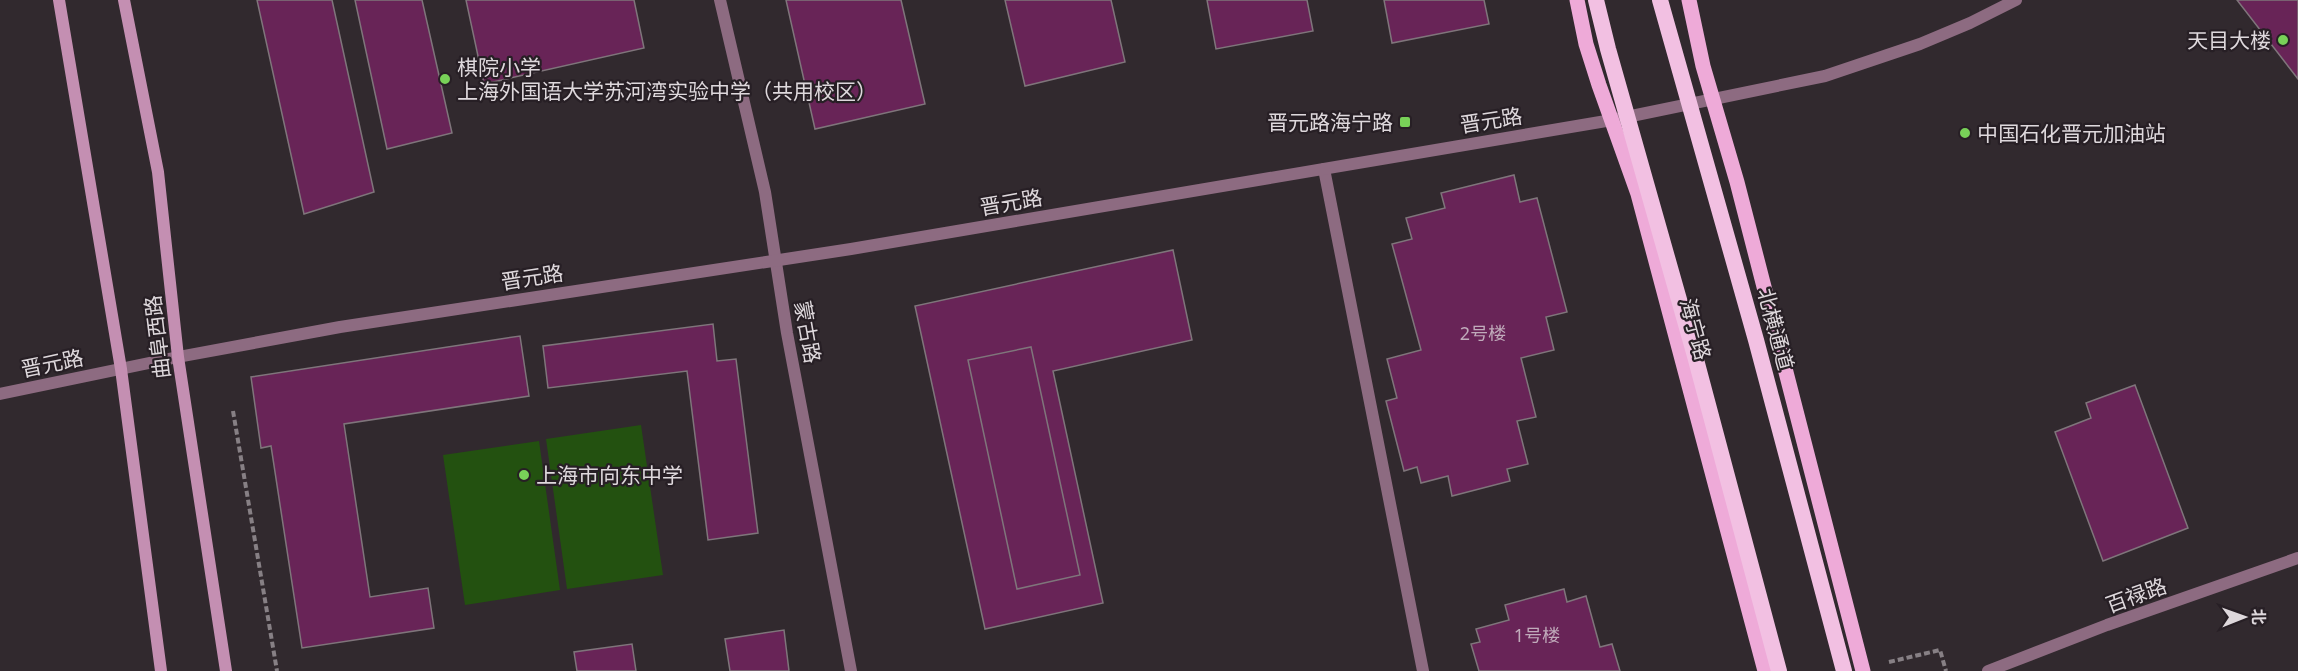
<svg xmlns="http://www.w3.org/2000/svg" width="2298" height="671" viewBox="0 0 2298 671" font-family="'Noto Sans','Noto Sans SC',sans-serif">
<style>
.green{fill:#235110}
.building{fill:#682457;stroke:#7f757b;stroke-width:1.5}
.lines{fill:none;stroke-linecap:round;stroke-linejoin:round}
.path{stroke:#878085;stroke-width:4;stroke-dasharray:6 3;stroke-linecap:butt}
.minor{stroke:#8d6b81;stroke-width:12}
.secondary{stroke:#c48fb2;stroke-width:12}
.primary{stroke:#eeaad8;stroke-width:15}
.trunk{stroke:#f2c0e2;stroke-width:16}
.poi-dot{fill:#78d158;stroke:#271f25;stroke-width:2}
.labels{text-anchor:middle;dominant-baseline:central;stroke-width:4.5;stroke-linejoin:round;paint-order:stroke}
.number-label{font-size:18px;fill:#c0abbb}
.poi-label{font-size:21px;fill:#ded8dc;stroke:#271f25;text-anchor:start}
.street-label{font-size:21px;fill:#ded8dc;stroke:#271f25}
</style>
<rect width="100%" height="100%" fill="#31292e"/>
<!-- green -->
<g class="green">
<polygon points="641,425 663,575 567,589 546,439"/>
<polygon points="539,441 560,590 465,605 443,455"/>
</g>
<!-- building -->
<g class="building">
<polygon points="257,0 332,0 374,192 304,214"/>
<polygon points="355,0 422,0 452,133 387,149"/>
<polygon points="466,0 634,0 644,48 484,84"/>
<polygon points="786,0 901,0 925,104 815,129"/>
<polygon points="1005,0 1111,0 1125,62 1025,86"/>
<polygon points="1207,0 1307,0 1313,31 1216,49"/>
<polygon points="1384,0 1484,0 1489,24 1392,43"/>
<polygon points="2237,0 2298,0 2298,79"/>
<polygon points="1514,175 1520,202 1537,198 1567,312 1546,317 1554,350 1521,358 1536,417 1517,421 1528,464 1507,469 1510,481 1452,496 1448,476 1421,483 1417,467 1404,471 1386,401 1397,398 1387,359 1421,350 1392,244 1412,239 1406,218 1445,208 1441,193"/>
<polygon points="1173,250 1192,340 1053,371 1103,603 985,629 915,306"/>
<polygon points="713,324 717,361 736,359 758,533 708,540 687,371 548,388 543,346"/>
<polygon points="520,336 529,396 344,424 370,597 428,588 434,628 302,648 271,446 261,448 251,377"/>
<polygon points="1031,347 1080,575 1017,589 968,360"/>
<polygon points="2135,385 2188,528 2103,561 2055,432 2091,418 2086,403"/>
<polygon points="1564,589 1567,602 1586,596 1600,647 1612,644 1620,671 1479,671 1471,644 1480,642 1476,629 1509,620 1505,605"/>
<polygon points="784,630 789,671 730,671 725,639"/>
<polygon points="632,644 636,671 577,671 574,652"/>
</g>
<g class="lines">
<!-- path -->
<g class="path">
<polyline points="233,411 277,671"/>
<polyline points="1889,662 1940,650 1946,671"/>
</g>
<!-- minor -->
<g class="minor">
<polyline points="720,0 765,192 787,333 851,671"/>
<polyline points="1324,169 1423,671"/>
<polyline points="0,394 178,357 340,327 851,249 1612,120 1825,76 1920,44 1970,23 2016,0"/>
<polyline points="1988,671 2107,625 2298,558"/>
</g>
<!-- secondary -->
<g class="secondary">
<polyline points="59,0 121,369 161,671"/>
<polyline points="124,0 158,172 178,357 226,671"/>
</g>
<!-- primary -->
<g class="primary">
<polyline points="1577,0 1586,44 1599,85 1638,194 1765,671"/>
<polyline points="1689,0 1703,66 1737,182 1863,671"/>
</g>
<!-- trunk -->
<g class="trunk">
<polyline points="1596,0 1608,49 1695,356 1779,671"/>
<polyline points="1660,0 1756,340 1844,671"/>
</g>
</g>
<!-- markers -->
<g class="poi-dot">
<circle cx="2283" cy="40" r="6"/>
<circle cx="445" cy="79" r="6"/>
<rect x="1399" y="116" width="12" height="12" rx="3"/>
<circle cx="1965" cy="133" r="6"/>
<circle cx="524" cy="475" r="6"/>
</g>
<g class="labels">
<!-- number labels -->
<g class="number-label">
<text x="1483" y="333">2号楼</text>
<text x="1537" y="635">1号楼</text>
</g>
<!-- poi labels -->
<g class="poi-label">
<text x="2271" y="40" text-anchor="end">天目大楼</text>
<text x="457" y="67">棋院小学<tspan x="457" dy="24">上海外国语大学苏河湾实验中学（共用校区）</tspan></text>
<text x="1393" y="122" text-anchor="end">晋元路海宁路</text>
<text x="1977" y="133">中国石化晋元加油站</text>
<text x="536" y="475">上海市向东中学</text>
</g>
<!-- street labels -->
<g class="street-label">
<text transform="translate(1491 120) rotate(-9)">晋元路</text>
<text transform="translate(1011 202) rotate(-10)">晋元路</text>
<text transform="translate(532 277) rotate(-9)">晋元路</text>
<text transform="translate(1696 329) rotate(75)">海宁路</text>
<text transform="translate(1776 329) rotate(75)">北横通道</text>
<text transform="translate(808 332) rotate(80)">蒙古路</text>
<text transform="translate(157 337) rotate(-97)">曲阜西路</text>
<text transform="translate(52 363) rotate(-12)">晋元路</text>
<text transform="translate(2136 595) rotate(-20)">百禄路</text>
</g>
</g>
<!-- north arrow -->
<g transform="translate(2244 617) rotate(89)" stroke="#271f25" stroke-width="4.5" paint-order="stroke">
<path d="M0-4.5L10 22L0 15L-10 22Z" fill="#ded8dc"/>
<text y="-9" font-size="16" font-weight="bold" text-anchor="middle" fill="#ded8dc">北</text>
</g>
</svg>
